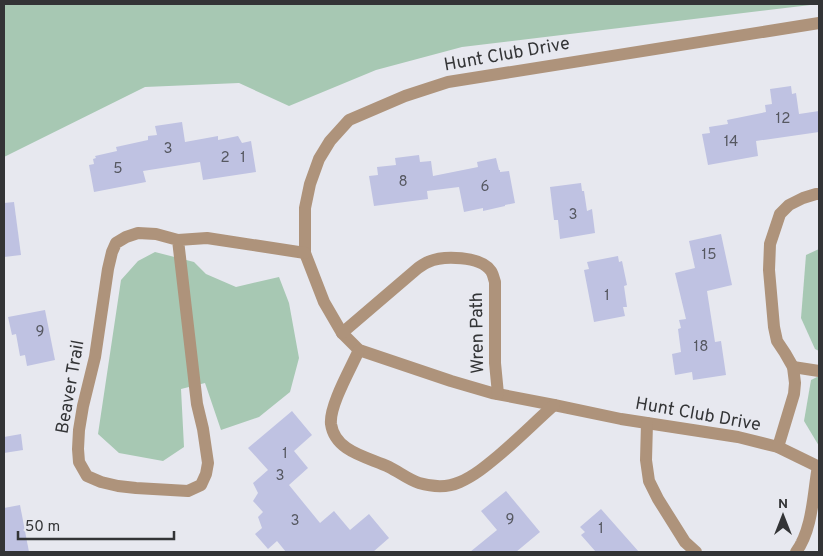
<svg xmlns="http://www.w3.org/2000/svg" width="823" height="556" viewBox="0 0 823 556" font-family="Overpass,sans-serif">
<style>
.green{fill:#a7c8b3}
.building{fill:#bfc2e2}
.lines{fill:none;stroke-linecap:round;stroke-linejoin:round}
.street{stroke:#ae937b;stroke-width:12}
.labels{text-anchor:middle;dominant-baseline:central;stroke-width:4;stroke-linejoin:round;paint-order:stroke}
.number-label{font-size:15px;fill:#565861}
.street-label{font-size:18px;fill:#333436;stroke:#e7e8ef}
</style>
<rect width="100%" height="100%" fill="#e7e8ef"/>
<!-- green -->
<g class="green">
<polygon points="4,4 819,4 462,47 376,70 289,106 239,83 145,87 4,157"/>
<polygon points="819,249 819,351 815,349 801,318 806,255"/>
<polygon points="155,252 194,262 206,274 236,287 279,277 289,303 299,358 290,392 259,417 221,430 205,383 181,389 184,447 163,461 119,453 98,434 121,280 138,261"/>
<polygon points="819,376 819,446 804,421 811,380"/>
</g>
<!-- building -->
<g class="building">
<polygon points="791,86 792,94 796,93 799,114 819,111 819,132 756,141 758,156 708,165 702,134 710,133 709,127 728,124 727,120 766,112 765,105 772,104 770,89"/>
<polygon points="182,122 185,142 218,136 218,140 238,136 242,143 251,141 256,172 203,180 200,162 143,171 146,182 94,192 89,165 94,164 93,159 96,158 95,156 117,151 116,147 148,140 148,136 157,135 155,126"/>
<polygon points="419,155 420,162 431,161 433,176 478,167 477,162 496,158 499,170 500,170 500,172 509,171 515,203 505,205 505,206 483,211 483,208 464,212 459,187 427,191 428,199 374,206 369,176 378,175 377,167 396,165 395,158"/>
<polygon points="581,183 582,191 584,191 587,211 592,209 595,233 560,239 558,220 554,220 550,187"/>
<polygon points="14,202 21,255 4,257 4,203"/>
<polygon points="721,234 732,285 707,291 715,342 721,341 726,375 693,380 692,372 675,375 672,354 681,352 678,329 681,328 679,320 686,319 675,273 695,268 689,241"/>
<polygon points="618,256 619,262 622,261 627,285 624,286 627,307 623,307 625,316 594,322 584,270 589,269 587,262"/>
<polygon points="45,310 55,360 27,366 25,355 20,356 16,334 12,335 8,317"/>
<polygon points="292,411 312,435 294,451 308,468 289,485 320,523 334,511 350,530 369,514 389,538 373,552 286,552 277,541 268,549 255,534 262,528 258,517 263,512 253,501 258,493 253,483 268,470 248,448"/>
<polygon points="21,434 23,450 4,453 4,437"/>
<polygon points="506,491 540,532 516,552 470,552 497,530 481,511"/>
<polygon points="20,505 29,552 4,552 4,508"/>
<polygon points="601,509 639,552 596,552 581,535 585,532 580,527"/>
</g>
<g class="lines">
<!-- street -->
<g class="street">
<polyline points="819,23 448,82 405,96 349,120 330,141 319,159 310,184 305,208 305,253 324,302 342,333 359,350 451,381 492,393 554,405 621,419 738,437 778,447 819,467"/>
<polyline points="178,240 197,404 203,429 208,463 206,474 201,485 188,491 136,488 118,486 101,482 87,476 79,462 78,449 79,430 83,406 95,357 108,269 112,252 116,243 126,237 138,233 156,234 178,240 207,238 305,253"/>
<path d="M342 333 418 268C421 266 425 263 428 262 443 255 481 256 491 271 493 274 494 279 495 282V363L498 394"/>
<path d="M359 350C351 368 329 406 331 424 335 452 368 457 389 467 399 472 409 480 419 483 433 487 447 488 460 482 474 476 486 466 498 456 517 440 535 422 554 405"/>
<polyline points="793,367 819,371"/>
<polyline points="647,423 646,460 649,481 658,499 685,542 696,552"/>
<polyline points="778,447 794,394 795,383 793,367 785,353 777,341 774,327 769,270 770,244 780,214 789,205 803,198 816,194 819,194"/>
<path d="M796 552C813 529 813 493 818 466"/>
</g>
</g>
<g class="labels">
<!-- number labels -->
<g class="number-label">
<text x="783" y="119">12</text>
<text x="731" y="142">14</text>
<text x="168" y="149">3</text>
<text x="225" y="158">2</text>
<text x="243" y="158">1</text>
<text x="118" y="169">5</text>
<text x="403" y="182">8</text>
<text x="485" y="187">6</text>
<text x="573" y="215">3</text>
<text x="709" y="255">15</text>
<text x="607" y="296">1</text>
<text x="40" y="332">9</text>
<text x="701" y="347">18</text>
<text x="285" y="454">1</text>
<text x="280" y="476">3</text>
<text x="510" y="520">9</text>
<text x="295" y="521">3</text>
<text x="601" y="529">1</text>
</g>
<!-- street labels -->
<g class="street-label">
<text transform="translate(507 55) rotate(-10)">Hunt Club Drive</text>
<text transform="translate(478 333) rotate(-91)">Wren Path</text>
<text transform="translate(71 387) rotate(-80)">Beaver Trail</text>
<text transform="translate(698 415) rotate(10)">Hunt Club Drive</text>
</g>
</g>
<!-- border -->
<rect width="823" height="556" fill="none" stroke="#333436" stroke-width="10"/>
<!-- north arrow -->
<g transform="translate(783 516)" stroke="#e7e8ef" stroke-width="4" paint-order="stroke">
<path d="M0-4L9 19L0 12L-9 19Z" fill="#333436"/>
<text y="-8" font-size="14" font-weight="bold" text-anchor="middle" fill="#333436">N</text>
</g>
<!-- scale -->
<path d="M18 531v8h156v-8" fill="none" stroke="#333436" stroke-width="2.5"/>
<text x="25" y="531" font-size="15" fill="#333436" stroke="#e7e8ef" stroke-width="4" paint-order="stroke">50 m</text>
</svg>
